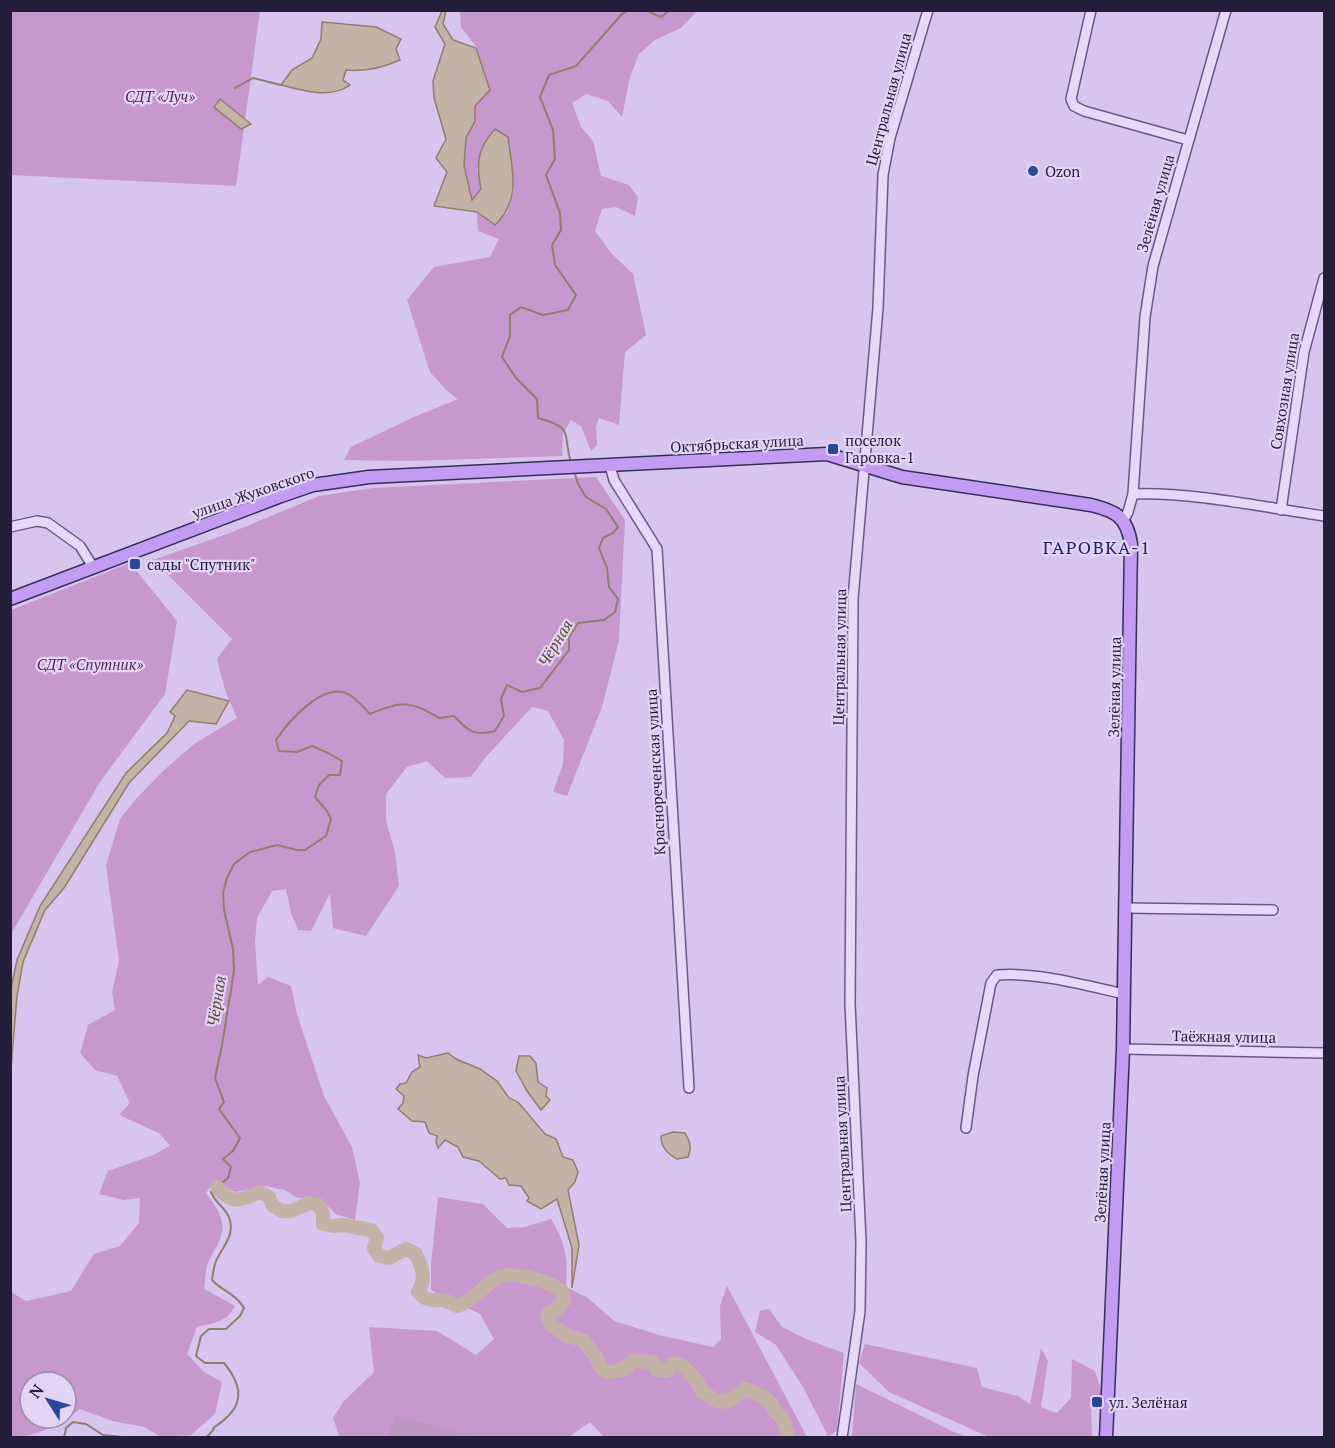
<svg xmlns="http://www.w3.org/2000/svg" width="1335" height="1448" viewBox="0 0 1335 1448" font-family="'PT Serif',serif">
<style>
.green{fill:#c698cd;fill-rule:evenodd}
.cemetery{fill:#bc97c2}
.water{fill:#c2b3a6;stroke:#917e6d;stroke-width:1.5}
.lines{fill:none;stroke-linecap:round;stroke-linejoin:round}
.stream{stroke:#917e6d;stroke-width:2}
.river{stroke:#c2b3a6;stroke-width:14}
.minor-casing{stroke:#675a8a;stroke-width:12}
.major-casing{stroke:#372e58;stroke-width:15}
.minor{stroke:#e7d8f9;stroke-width:9}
.major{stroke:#c19cf2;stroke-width:12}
.poi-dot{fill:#29489a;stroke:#e3d4f6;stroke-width:2}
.labels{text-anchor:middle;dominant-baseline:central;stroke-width:4.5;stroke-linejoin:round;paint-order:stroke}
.park-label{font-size:15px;font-style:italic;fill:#562557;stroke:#e3d4f6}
.street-label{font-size:15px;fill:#251e3a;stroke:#e3d4f6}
.poi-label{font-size:15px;fill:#251e3a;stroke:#e3d4f6;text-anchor:start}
.water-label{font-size:16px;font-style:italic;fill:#5a4b2e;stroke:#e3d4f6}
.quarter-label{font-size:18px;letter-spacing:1.5px;fill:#1d2167;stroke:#e3d4f6}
</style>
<rect width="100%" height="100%" fill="#d7c4ef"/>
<!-- green -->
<g class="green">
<polygon points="10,11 260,11 236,186 11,175"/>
<polygon points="460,11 697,11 681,28 655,40 639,54 630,77 622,117 608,101 586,94 572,103 581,127 593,141 601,176 629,185 638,197 635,216 616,207 602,209 595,231 611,253 633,274 646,335 625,352 619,425 599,418 596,427 597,445 591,451 581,426 571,420 563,433 562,456 407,461 344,460 351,447 414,417 458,399 447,391 430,372 407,300 434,267 490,257 499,239 478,231 477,212 507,213 514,190 508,137 477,168 481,189 472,201 464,166 466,138 475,121 477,48 461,27"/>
<path d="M596 477 625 520 619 640 602 707 567 796 553 792 563 764 564 740 548 711 532 707 485 758 471 777 445 778 427 761 407 767 386 794V821L395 852 399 886 366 936 333 928 330 893 311 931 298 930 291 913 286 889 272 891 257 918 255 942 258 985 268 977 291 986 297 1014 324 1096 352 1147 360 1183 355 1220 336 1214 319 1198H298L285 1190 265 1186 235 1192 214 1181 206 1193C212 1202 220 1211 222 1222 226 1239 209 1254 206 1270 205 1276 205 1283 204 1289L235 1306C227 1322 214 1323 197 1327L187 1354 204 1372 222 1382 215 1414 191 1435 161 1437 144 1427 113 1421 80 1409C61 1424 35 1438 11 1437V1292L26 1301 71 1291 94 1254 120 1246 139 1223 140 1198 124 1200 99 1194 108 1171 151 1156 170 1146 159 1133 119 1115 130 1103 117 1076 95 1070 80 1053 88 1025 115 1010 112 992 119 961 106 865 120 819 135 800 164 770 194 744 237 718 225 690 217 659 232 639 153 560 230 533 319 496 373 488ZM30 1382H66V1418H30Z"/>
<polygon points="130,563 177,621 165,694 100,782 11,934 11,610"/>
<path d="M438 1197 483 1204 507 1228 525 1227 551 1219C566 1243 568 1259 566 1287L588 1298 614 1321 659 1335 713 1347 721 1339 720 1306 727 1286 807 1437H604L590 1422 569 1437 340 1438 333 1418 344 1401 374 1372 369 1327 437 1331 476 1355 494 1339 480 1314 431 1290V1265Z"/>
<polygon points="769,1309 782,1327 806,1339 844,1353 837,1431 828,1436 803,1387 776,1345 755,1332 760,1311"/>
<polygon points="865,1344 977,1368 982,1387 1018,1396 1030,1404 1041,1348 1048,1361 1041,1407 1057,1413 1071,1398 1072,1359 1095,1371 1103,1396 1091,1401 1092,1437 989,1437 889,1392 859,1363"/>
<polygon points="856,1384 954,1432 967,1437 852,1437"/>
</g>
<!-- cemetery -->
<polygon class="cemetery" points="395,1415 473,1437 387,1437"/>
<!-- water -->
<g class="water">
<path d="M442 11H446L443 24 453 40 476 48 490 90 475 106V121L466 138 464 166 472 200 481 189C476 164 477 149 495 129L508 137C512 170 522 199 495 225L477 212 434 206 447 172 436 158 446 139 434 98 433 81 445 44 435 27Z"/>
<path d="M322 22 376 27 401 39 396 49 400 60C382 68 366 72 346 70L343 80 350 85C331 99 303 91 281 85L292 70 312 58 321 39Z"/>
<polygon points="220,99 251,124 241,129 214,107"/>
<polygon points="187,690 229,701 216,724 189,721 129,783 64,888 45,910 23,962 17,996 11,1068 11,988 17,960 40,906 126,773 167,733 175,716 170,712"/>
<polygon points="448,1053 456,1059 480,1069 497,1081 509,1098 518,1102 545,1134 556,1139 563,1157 573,1160 578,1172 575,1182 568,1190 579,1245 572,1288 572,1248 557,1199 541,1209 527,1201 529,1198 521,1186 509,1185 506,1178 500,1179 479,1161 463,1157 458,1147 445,1140 438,1148 436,1142 437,1136 429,1133 425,1122 412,1121 398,1109 403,1103 404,1096 396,1089 400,1084 406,1083 412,1072 420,1067 418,1055 426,1058"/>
<polygon points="519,1056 530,1056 536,1063 538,1082 547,1088 546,1096 550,1100 541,1110 527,1091 516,1071"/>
<path d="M673 1132 685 1133C690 1142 692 1147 688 1157L677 1159C668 1154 661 1148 661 1136Z"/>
</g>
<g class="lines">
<!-- stream -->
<g class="stream">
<polyline points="645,10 661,17 670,10"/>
<polyline points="235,88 253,78 281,85"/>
<path d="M571 463C562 433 575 428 538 418L537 399 516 378 502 357 510 336V315L521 307 543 315 568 310 576 295 555 265 552 245 561 230 560 213 546 175 555 159 553 130 540 97 549 75 576 66 622 14 629 10"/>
<path d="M213 1428C243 1409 246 1390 224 1363H205L196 1356 201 1336 209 1329H226L240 1316 244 1308C236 1294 222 1291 212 1280 213 1273 214 1266 216 1261 223 1246 234 1237 230 1220 226 1207 217 1206 211 1192L228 1178 231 1167 223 1159 233 1151 240 1138 219 1109 224 1102 215 1078 222 1045 234 971 233 949 224 910 223 893 227 878 234 864 250 852 277 845 297 850H305L326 836 331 819 327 811 315 797 319 785 329 775H340L342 761 328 753 312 746 297 752 279 751 276 740C288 722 323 681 348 694 356 698 363 707 370 714 401 701 410 700 439 718L454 716C469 732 473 736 495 731L504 716 501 699 507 685 522 692 540 688 569 650V637L578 623 604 620 615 612 618 599 609 587 607 568 599 548 603 538 613 533 618 527 606 509 586 497 578 484 574 471"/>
<polyline points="64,1438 66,1428 73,1422 86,1424 103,1435 132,1438"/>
<polyline points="206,1438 214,1429"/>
</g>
<!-- river -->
<path class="river" d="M217 1187C232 1206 241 1200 260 1192L269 1197 273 1206 282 1211H292L309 1203 319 1205 323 1214V1224L333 1226 342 1225 371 1230 377 1238 374 1248 379 1256 389 1258 406 1249 416 1254C422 1270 427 1276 418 1292 426 1301 430 1300 442 1300 447 1300 452 1304 457 1306 473 1301 482 1288 495 1279 511 1269 548 1281 562 1291L564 1301 557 1309 547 1314 550 1324 566 1335 584 1341 596 1357 600 1366 607 1373 626 1369 632 1361 652 1362 657 1370 667 1371 673 1363 683 1366 697 1381 702 1392 719 1402 729 1401 745 1389 763 1396 771 1403 775 1412 783 1418 789 1438"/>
<defs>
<g id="minor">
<polyline points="1091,10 1071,99 1074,106 1084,111 1188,140"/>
<polyline points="610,466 614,480 657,549 689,1088"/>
<path d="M1133 494C1196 492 1261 507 1324 516"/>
<polyline points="1281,510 1304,352 1324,278"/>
<polyline points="1123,521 1128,512 1133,494 1145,317 1153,266 1226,10"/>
<polyline points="10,527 37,521 48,523 80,546 93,567"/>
<polyline points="1125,908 1273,910"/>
<polyline points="1123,1049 1324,1053"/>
<path d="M966 1128 973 1076 991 983 997 975C1038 972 1084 985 1124 994"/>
<polyline points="842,1438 860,1311 861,1241 850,1004 853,599 878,308 883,175 890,138 928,10"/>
</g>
<path id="major" d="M10 599 281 496 313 485 369 477 827 454 902 477 1091 505C1116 511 1127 517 1131 544L1123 1049 1106 1438"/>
</defs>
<!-- minor casing -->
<use href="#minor" class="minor-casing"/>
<!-- major casing -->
<use href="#major" class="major-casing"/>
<!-- minor -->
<use href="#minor" class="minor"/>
<!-- major -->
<use href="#major" class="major"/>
</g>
<!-- markers -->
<g class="poi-dot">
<circle cx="1033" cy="171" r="6"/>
<rect x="827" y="443" width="12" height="12" rx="3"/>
<rect x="129" y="558" width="12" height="12" rx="3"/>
<rect x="1091" y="1396" width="12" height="12" rx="3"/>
</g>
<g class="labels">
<!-- park labels -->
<g class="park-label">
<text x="160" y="96">СДТ «Луч»</text>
<text x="90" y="664">СДТ «Спутник»</text>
</g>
<!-- street labels -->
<g class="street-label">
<text transform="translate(888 99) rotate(-75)">Центральная улица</text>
<text transform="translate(1155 203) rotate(-74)">Зелёная улица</text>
<text transform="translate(1284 391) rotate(-81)">Совхозная улица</text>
<text transform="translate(737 443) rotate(-3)">Октябрьская улица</text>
<text transform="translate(253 492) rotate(-19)">улица Жуковского</text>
<text transform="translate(839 657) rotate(-89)">Центральная улица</text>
<text transform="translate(1114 687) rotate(-89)">Зелёная улица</text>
<text transform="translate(655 772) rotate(-93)">Краснореченская улица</text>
<text transform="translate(1224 1036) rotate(1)">Таёжная улица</text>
<text transform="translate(842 1144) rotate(-93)">Центральная улица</text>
<text transform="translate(1102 1172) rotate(-87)">Зелёная улица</text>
</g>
<!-- poi labels -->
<g class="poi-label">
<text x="1045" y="171">Ozon</text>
<text x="845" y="440">поселок<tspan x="845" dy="17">Гаровка-1</tspan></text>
<text x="147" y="564">сады "Спутник"</text>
<text x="1109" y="1402">ул. Зелёная</text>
</g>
<!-- water labels -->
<g class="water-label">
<text transform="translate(555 643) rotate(-59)">Чёрная</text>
<text transform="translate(216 1001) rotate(-81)">Чёрная</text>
</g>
<!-- quarter labels -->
<g class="quarter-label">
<text x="1097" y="547">ГАРОВКА-1</text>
</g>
</g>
<!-- border -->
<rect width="1335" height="1448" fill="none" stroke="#251e3a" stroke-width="24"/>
<!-- north arrow -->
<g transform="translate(48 1400) rotate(307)"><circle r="28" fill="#e3d4f6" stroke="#978bab" stroke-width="1.5"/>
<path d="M0-4.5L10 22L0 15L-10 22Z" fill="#29489a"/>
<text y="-9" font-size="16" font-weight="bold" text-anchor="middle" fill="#251e3a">N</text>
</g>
</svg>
